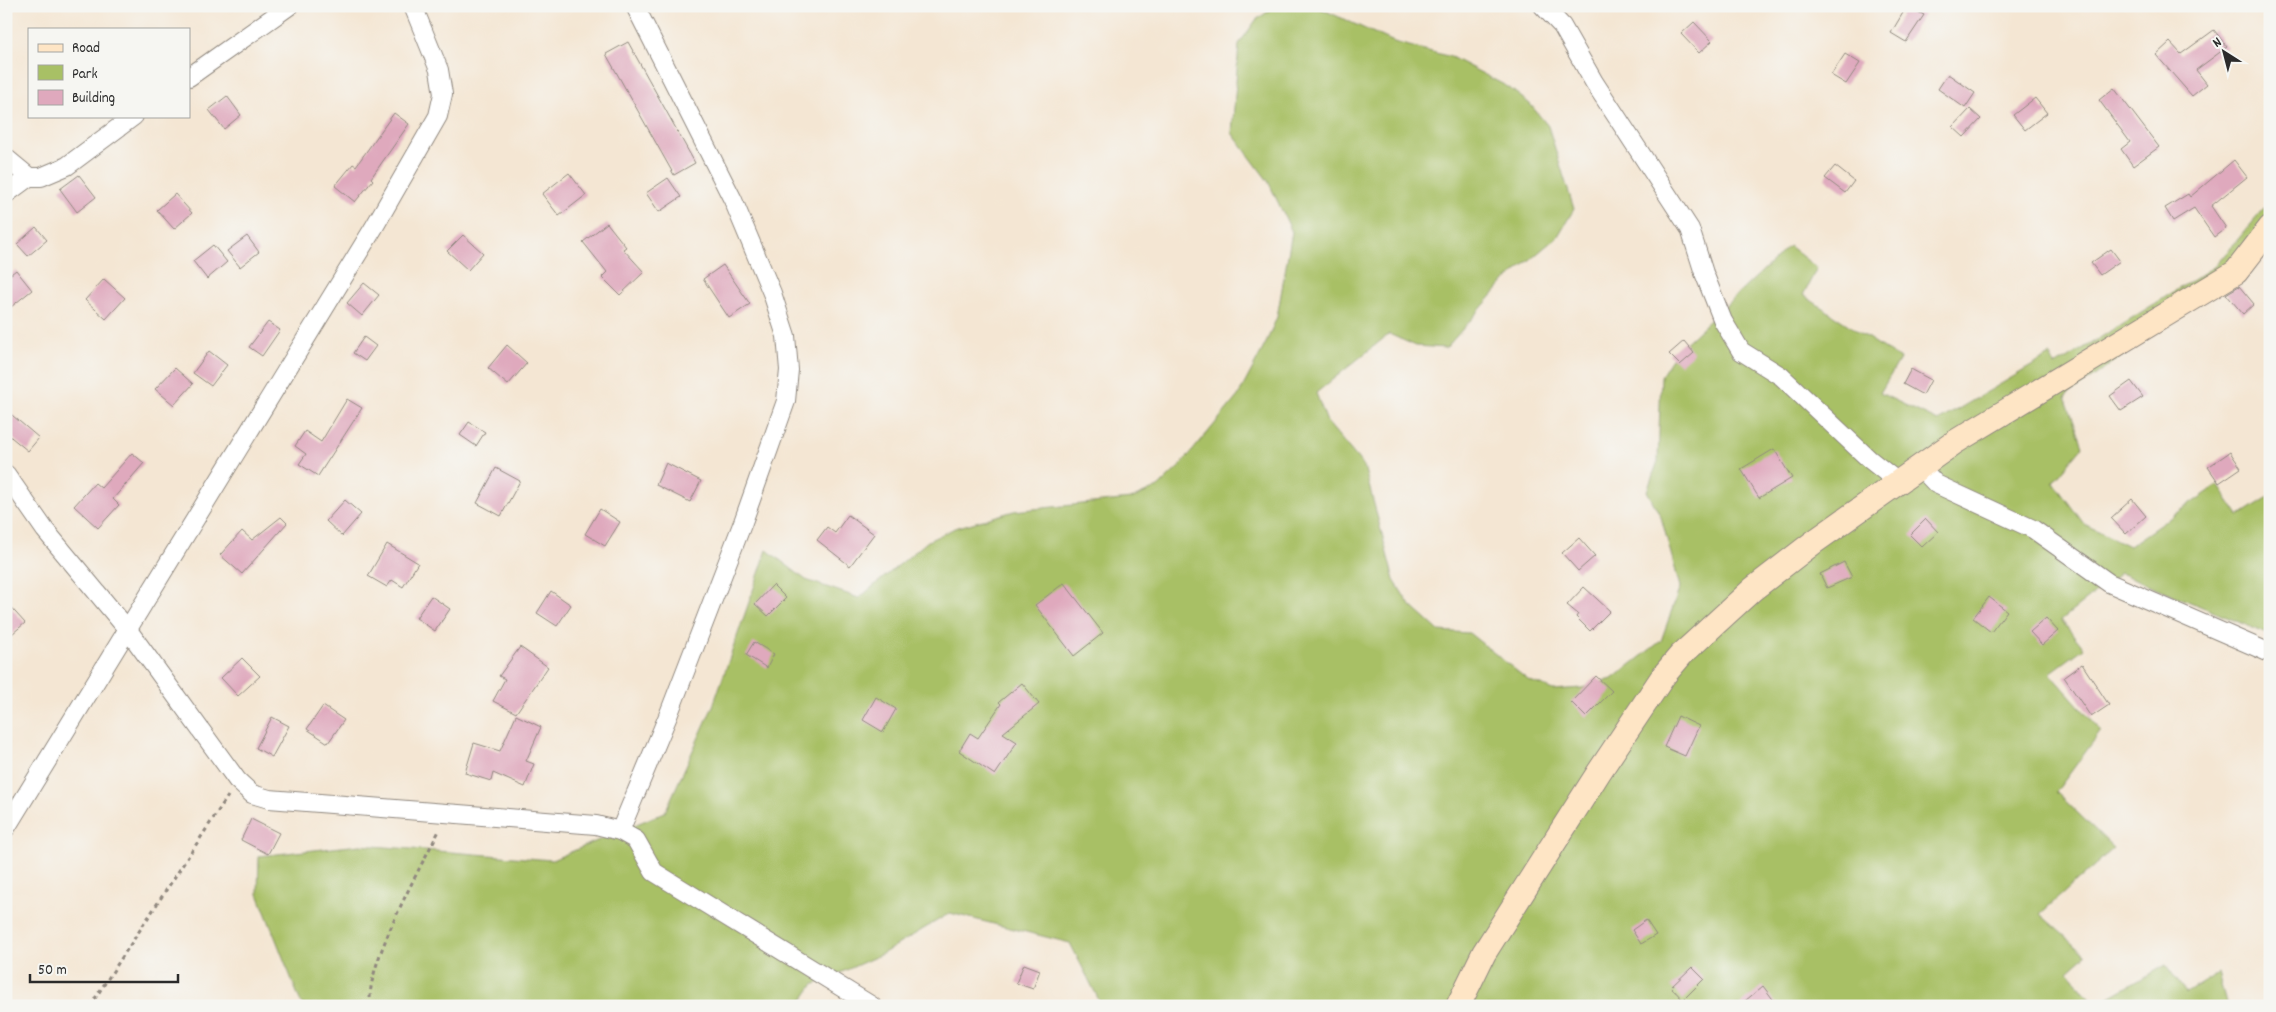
<svg xmlns="http://www.w3.org/2000/svg" width="2276" height="1012" viewBox="0 0 2276 1012" font-family="Dekko,sans-serif">
<style>
.green{fill:#a8c065;stroke:#6a7648}
.building{fill:#dfa9bd}
.lines{fill:none;stroke-linecap:round;stroke-linejoin:round}
.street-casing{stroke:#90887f;stroke-width:20}
.secondary-casing{stroke:#90887f;stroke-width:26}
.path{stroke:#90887f;stroke-width:3;stroke-dasharray:4 4;stroke-linecap:butt}
.street{stroke:#fff;stroke-width:18}
.secondary{stroke:#fee5c5;stroke-width:24}
</style>
<rect width="100%" height="100%" fill="#f6f6f2"/>
<filter id="ink" filterUnits="userSpaceOnUse"><feTurbulence type="fractalNoise" baseFrequency=".02" numOctaves="2"/><feDisplacementMap in="SourceGraphic" scale="10" xChannelSelector="R" yChannelSelector="G"/><feConvolveMatrix kernelMatrix="1 2 1 2 8 2 1 2 1" color-interpolation-filters="sRGB"/></filter>
<filter id="wash" filterUnits="userSpaceOnUse"><feTurbulence type="fractalNoise" baseFrequency=".0096" numOctaves="4" result="noise"/><feDisplacementMap in="SourceGraphic" scale="20" xChannelSelector="R" yChannelSelector="G"/><feGaussianBlur stdDeviation="1.12" result="paint"/><feColorMatrix in="noise" values="0 0 0 0 0 0 0 0 0 0 0 0 0 0 0 0 0 1.4 0 .05"/><feComposite in="paint" operator="in"/></filter>
<g filter="url(#wash)">
<rect width="100%" height="100%" fill="#f4e6d3"/>
<!-- green -->
<polygon class="green" points="1276,6 1315,6 1394,42 1451,57 1508,87 1530,104 1548,126 1574,209 1558,236 1505,281 1446,348 1416,346 1389,334 1316,393 1327,422 1364,466 1394,580 1409,604 1439,631 1469,633 1528,680 1553,690 1582,688 1612,679 1661,641 1680,587 1661,517 1647,491 1658,461 1661,376 1677,351 1789,246 1817,268 1803,295 1900,359 1880,393 1938,421 2050,355 2055,366 2215,266 2270,202 2270,227 2239,272 2065,397 2083,446 2053,482 2084,524 2129,546 2218,485 2239,516 2270,496 2270,576 2265,580 2270,585 2270,635 2120,573 2061,620 2084,648 2050,673 2101,731 2056,792 2114,848 2040,914 2086,955 2068,971 2095,1005 2166,965 2186,993 2218,973 2227,1006 1102,1006 1070,943 950,913 882,954 813,985 799,1006 305,1006 301,1003 258,894 259,856 360,845 552,860 665,812 713,706 767,550 806,580 859,598 928,541 955,528 1014,511 1131,499 1158,487 1179,467 1238,396 1266,343 1277,317 1292,232 1268,181 1232,133 1239,44 1256,20"/>
<g id="blocks">
<!-- building -->
<g class="building">
<polygon points="1907,6 1924,15 1906,42 1891,33"/>
<polygon points="1694,22 1712,41 1699,53 1681,34"/>
<polygon points="2214,30 2227,47 2196,70 2207,84 2192,96 2156,55 2170,42 2181,54"/>
<polygon points="628,42 695,163 674,175 606,54"/>
<polygon points="1845,54 1860,63 1846,84 1831,75"/>
<polygon points="1948,74 1975,93 1965,108 1938,89"/>
<polygon points="2114,88 2159,147 2133,166 2121,149 2130,142 2099,100"/>
<polygon points="227,96 241,115 224,129 209,110"/>
<polygon points="2035,98 2047,113 2025,130 2013,115"/>
<polygon points="1970,109 1981,119 1964,137 1953,127"/>
<polygon points="394,113 409,124 371,178 373,180 355,202 335,186 353,164 356,166"/>
<polygon points="2234,160 2247,177 2211,206 2226,228 2214,237 2194,208 2173,221 2165,208 2188,194 2190,197"/>
<polygon points="1835,166 1854,181 1845,193 1825,178"/>
<polygon points="569,173 586,195 559,216 542,194"/>
<polygon points="79,175 96,197 77,212 60,189"/>
<polygon points="668,178 681,197 659,212 646,193"/>
<polygon points="175,194 192,213 174,229 157,210"/>
<polygon points="607,223 626,247 623,249 644,272 620,295 602,277 607,272 583,242"/>
<polygon points="36,227 47,240 28,256 17,244"/>
<polygon points="463,235 483,253 468,270 447,251"/>
<polygon points="247,236 259,252 240,267 227,251"/>
<polygon points="213,245 227,262 207,279 193,261"/>
<polygon points="2111,249 2120,261 2100,275 2091,263"/>
<polygon points="723,265 750,304 729,318 703,279"/>
<polygon points="16,270 32,290 6,311 6,278"/>
<polygon points="104,279 125,298 106,319 85,300"/>
<polygon points="364,283 379,295 362,316 347,303"/>
<polygon points="2239,286 2254,304 2243,314 2226,294"/>
<polygon points="268,322 280,330 262,356 249,347"/>
<polygon points="364,337 376,346 365,361 353,353"/>
<polygon points="1684,341 1694,353 1680,365 1669,354"/>
<polygon points="507,345 527,363 508,385 488,368"/>
<polygon points="209,351 227,365 211,386 193,373"/>
<polygon points="175,368 193,384 174,405 155,389"/>
<polygon points="1911,369 1931,380 1923,395 1903,384"/>
<polygon points="2131,381 2143,397 2121,411 2110,396"/>
<polygon points="347,399 362,408 318,476 299,464 306,454 295,446 305,431 321,442"/>
<polygon points="6,410 39,438 28,451 6,433"/>
<polygon points="469,422 485,432 476,446 460,435"/>
<polygon points="1774,449 1792,478 1759,498 1741,469"/>
<polygon points="2230,452 2241,468 2219,483 2208,467"/>
<polygon points="132,453 144,463 113,499 119,505 98,528 74,506 95,483 101,488"/>
<polygon points="666,463 701,481 690,502 656,485"/>
<polygon points="496,468 520,481 501,516 477,503"/>
<polygon points="2132,499 2146,516 2126,534 2111,518"/>
<polygon points="345,500 361,514 342,536 326,521"/>
<polygon points="600,509 620,522 605,546 585,534"/>
<polygon points="848,515 874,534 850,566 817,540 827,527 835,533"/>
<polygon points="281,517 287,523 242,574 220,555 242,531 252,540"/>
<polygon points="1926,519 1938,532 1922,547 1910,535"/>
<polygon points="1579,538 1595,556 1578,571 1562,553"/>
<polygon points="387,544 418,563 403,587 392,580 387,587 368,576"/>
<polygon points="1844,562 1852,577 1827,588 1820,574"/>
<polygon points="1064,583 1103,633 1074,656 1035,605"/>
<polygon points="773,585 786,598 768,616 755,604"/>
<polygon points="1584,587 1610,611 1590,631 1576,617 1578,614 1567,605"/>
<polygon points="551,591 571,605 557,626 537,613"/>
<polygon points="431,596 450,609 435,631 416,618"/>
<polygon points="1989,597 2007,611 1991,632 1973,618"/>
<polygon points="6,602 25,623 6,639"/>
<polygon points="2046,618 2058,631 2042,645 2030,632"/>
<polygon points="754,642 774,654 767,668 746,655"/>
<polygon points="520,647 548,667 516,713 493,701 505,679 499,676"/>
<polygon points="242,658 260,676 238,696 221,678"/>
<polygon points="2082,664 2109,705 2091,717 2064,677"/>
<polygon points="1596,676 1612,691 1586,717 1571,702"/>
<polygon points="1022,683 1039,704 1003,733 1017,742 995,775 959,751 970,733 978,738 1001,704 999,702"/>
<polygon points="876,697 896,709 883,732 863,720"/>
<polygon points="323,706 344,720 328,743 307,729"/>
<polygon points="516,715 541,727 526,761 534,764 525,787 493,773 491,781 465,773 474,743 500,751"/>
<polygon points="1678,716 1699,726 1685,756 1664,747"/>
<polygon points="272,717 289,726 272,757 256,748"/>
<polygon points="251,819 279,833 268,854 241,840"/>
<polygon points="1646,920 1656,935 1641,944 1632,930"/>
<polygon points="1024,964 1040,970 1033,989 1016,983"/>
<polygon points="1692,967 1704,979 1683,1000 1671,987"/>
<polygon points="1763,986 1778,1006 1739,1006"/>
</g>
</g>
</g>
<g filter="url(#ink)">
<use href="#blocks" fill-opacity="0" stroke="#90887f" stroke-width="1"/>
<g class="lines">
<defs>
<g id="street">
<polyline points="1543,6 1562,26 1594,82 1690,229 1704,273 1723,321 1741,351 1781,376 1869,459 1898,482"/>
<polyline points="189,77 289,6"/>
<polyline points="6,158 29,177"/>
<polyline points="6,194 29,177 41,177 67,166 134,116"/>
<polyline points="1920,467 1936,484 2033,529 2109,583 2270,653"/>
<polyline points="6,474 45,530 128,630 237,780 252,794 269,799 596,825 620,831 636,840 654,872 872,1006"/>
<polyline points="6,828 373,229 438,116 443,94 439,70 413,6"/>
<polyline points="620,831 668,716 743,522 786,401 789,370 786,336 772,293 733,200 635,6"/>
</g>
<polyline id="secondary" points="1458,1006 1484,953 1599,772 1664,675 1681,655 1753,589 1814,542 1955,442 2236,272 2270,228"/>
</defs>
<!-- street casing -->
<use href="#street" class="street-casing"/>
<!-- secondary casing -->
<use href="#secondary" class="secondary-casing"/>
<!-- path -->
<g class="path">
<polyline points="90,1006 228,796"/>
<path d="M371 1006C362 971 422 864 440 829"/>
</g>
<!-- street -->
<use href="#street" class="street"/>
<!-- secondary -->
<use href="#secondary" class="secondary"/>
</g>
</g>
<!-- margin -->
<rect width="2276" height="1012" fill="none" stroke="#f6f6f2" stroke-width="25"/>
<!-- legend -->
<rect x="28" y="28" width="162" height="90" fill="#f6f6f2" stroke="#a5a5a2"/>
<rect x="38" y="44" width="25" height="8" fill="#fee5c5" stroke="#a5a5a2"/>
<text x="72" y="52" font-size="15" fill="#2b2b2b">Road</text>
<rect x="38" y="65" width="25" height="15" fill="#a8c065" stroke="#a5a5a2"/>
<text x="72" y="78" font-size="15" fill="#2b2b2b">Park</text>
<rect x="38" y="90" width="25" height="15" fill="#dfa9bd" stroke="#a5a5a2"/>
<text x="72" y="102" font-size="15" fill="#2b2b2b">Building</text>
<!-- north arrow -->
<g transform="translate(2224 52) rotate(324)" stroke="#f6f6f2" stroke-width="4" paint-order="stroke">
<path d="M0-4L9 19L0 12L-9 19Z" fill="#2b2b2b"/>
<text y="-8" font-size="14" font-weight="bold" text-anchor="middle" fill="#2b2b2b">N</text>
</g>
<!-- scale -->
<path d="M30 974v8h148v-8" fill="none" stroke="#2b2b2b" stroke-width="2.5"/>
<text x="38" y="974" font-size="15" fill="#2b2b2b" stroke="#f6f6f2" stroke-width="4" paint-order="stroke">50 m</text>
</svg>
